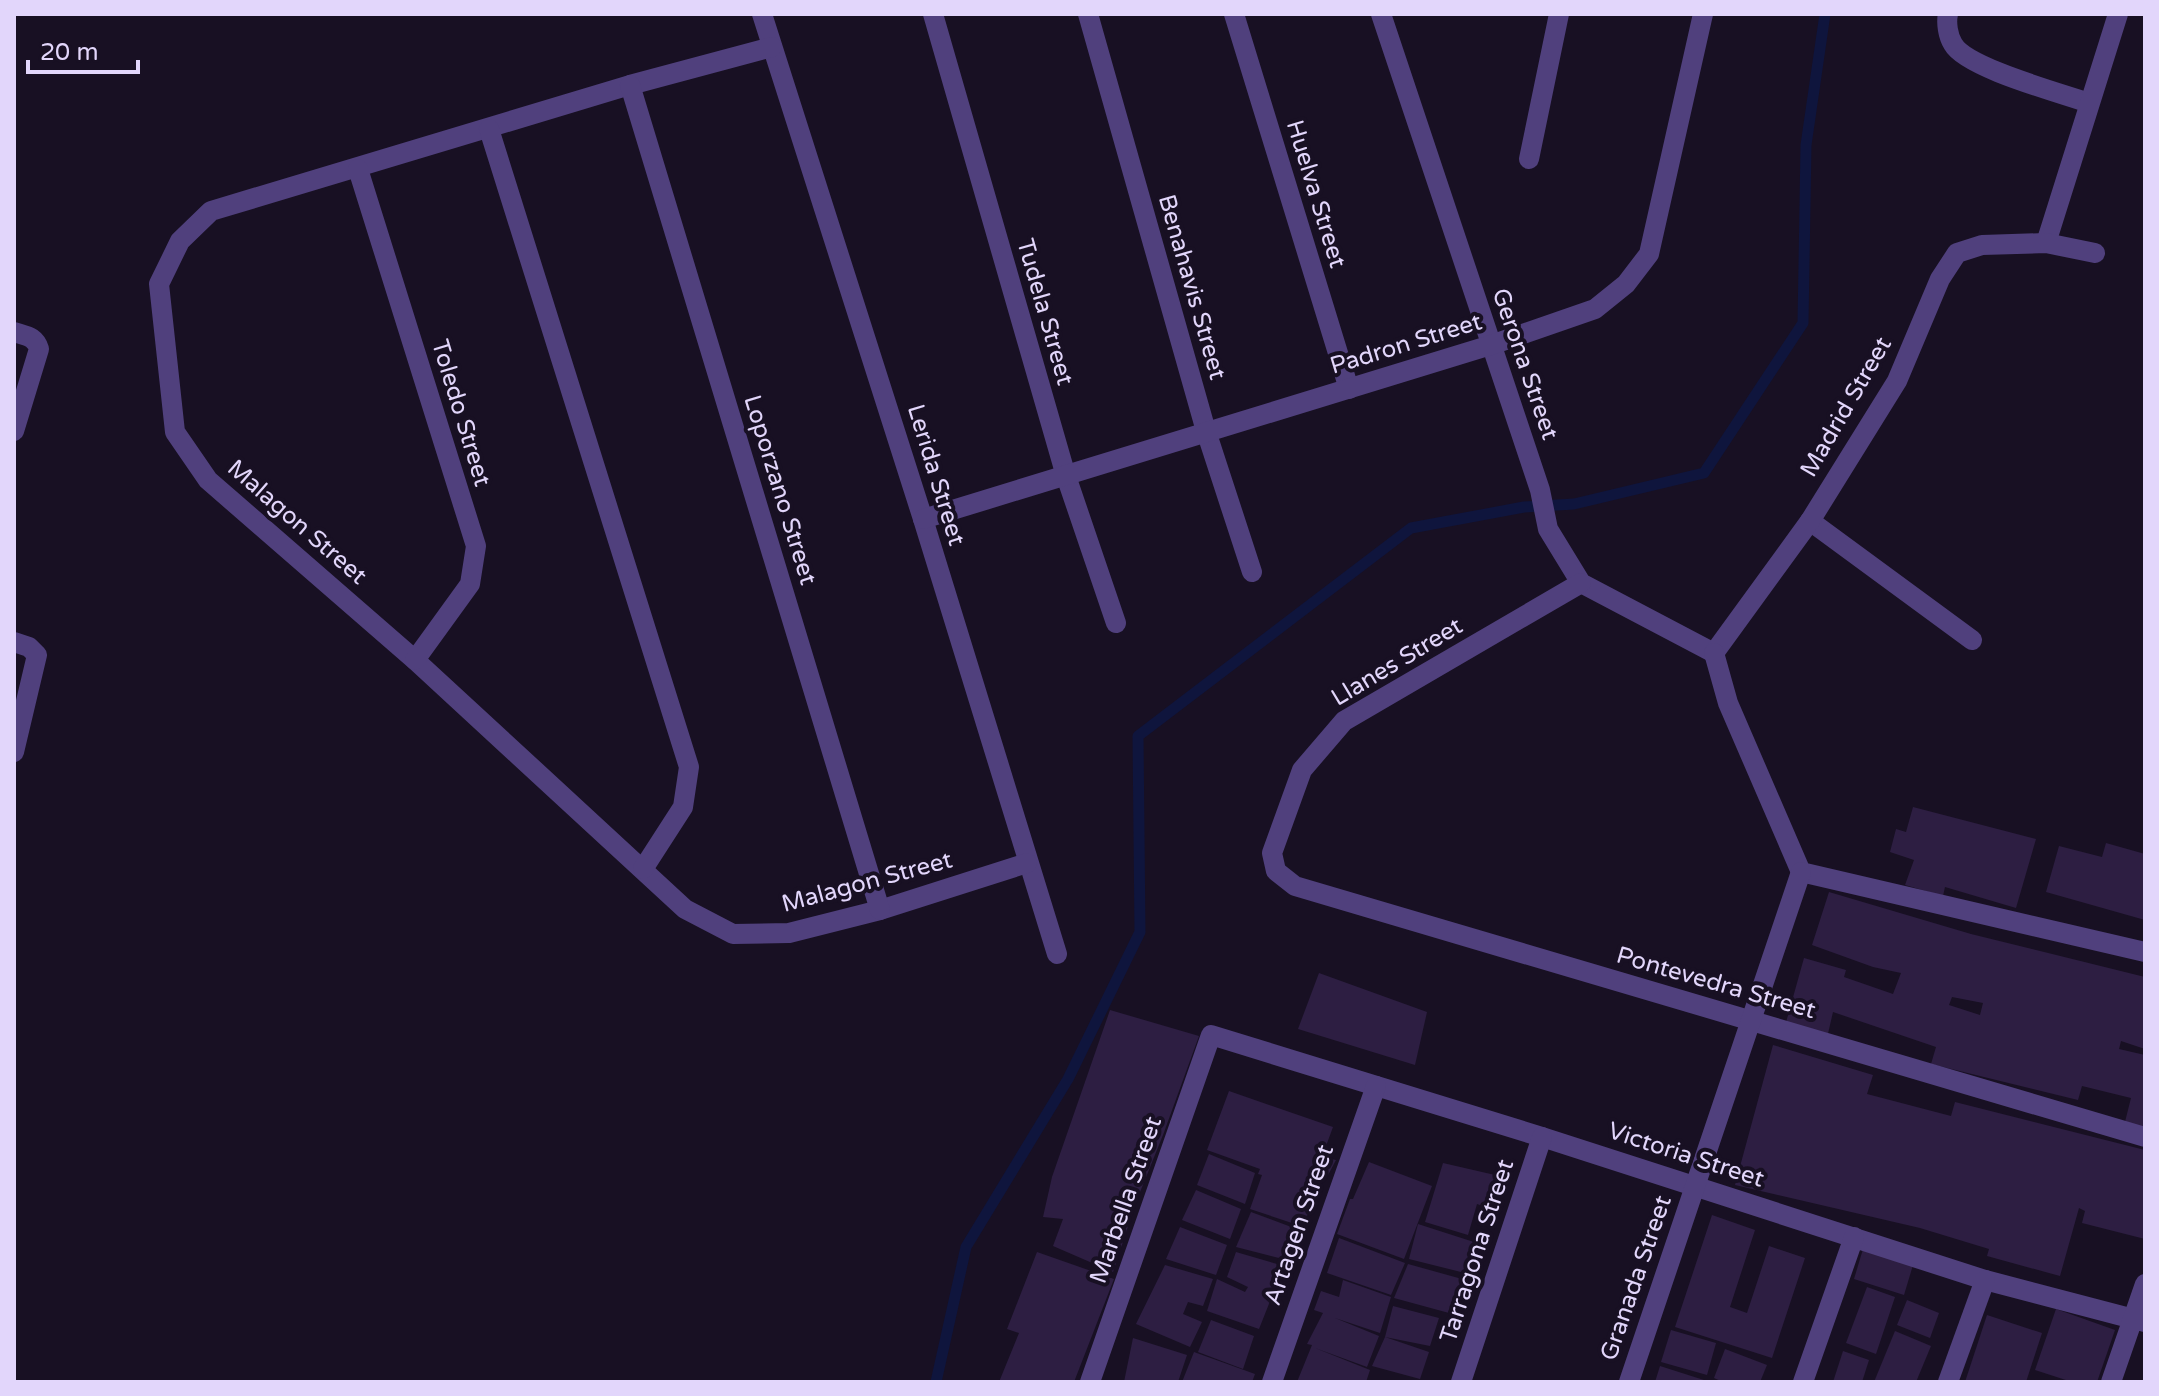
<svg xmlns="http://www.w3.org/2000/svg" width="2159" height="1396" viewBox="0 0 2159 1396" font-family="'Varela Round',sans-serif">
<style>
.lines{fill:none;stroke-linecap:round;stroke-linejoin:round}
.stream{stroke:#0f153d;stroke-width:11}
.building{fill:#2d1e42;fill-rule:evenodd}
.minor{stroke:#50407d;stroke-width:20}
.labels{text-anchor:middle;dominant-baseline:central;stroke-width:8;stroke-linejoin:round;paint-order:stroke}
.street-label{font-size:24px;fill:#e2d6fb;stroke:#181023}
</style>
<rect width="100%" height="100%" fill="#181023"/>
<g class="lines">
<!-- stream -->
<polyline class="stream" points="936,1382 966,1247 1068,1079 1140,932 1138,736 1411,528 1524,507 1574,504 1704,473 1803,323 1806,145 1825,14"/>
</g>
<!-- building -->
<g class="building">
<polygon points="1913,807 2036,839 2016,908 1945,887 1943,896 1905,885 1914,860 1890,852 1896,829 1906,832"/>
<polygon points="2106,843 2145,854 2145,920 2046,892 2059,846 2102,857"/>
<path d="M1829 892 1971 934 2145 977V1049L2121 1041 2119 1049 2145 1055V1127L2125 1122 2131 1098 2082 1086 2078 1100 1931 1064 1936 1047 1833 1012 1827 1038 1785 1026 1804 958 1846 970 1844 977 1893 994 1901 973 1873 967 1812 945ZM1952 997 1983 1003 1980 1015 1949 1005Z"/>
<polygon points="1319,973 1427,1012 1415,1065 1298,1029"/>
<polygon points="1110,1010 1199,1036 1163,1135 1136,1202 1113,1272 1053,1246 1063,1219 1043,1217 1052,1177"/>
<polygon points="1773,1045 1873,1075 1867,1094 1951,1116 1955,1102 2145,1150 2145,1239 2082,1223 2085,1211 2079,1208 2060,1276 1987,1256 1989,1249 1920,1228 1735,1185"/>
<polygon points="1229,1091 1333,1127 1322,1157 1336,1160 1327,1177 1313,1173 1308,1189 1314,1191 1304,1227 1250,1209 1262,1175 1258,1174 1260,1169 1207,1150"/>
<polygon points="1209,1154 1255,1173 1245,1204 1197,1185"/>
<polygon points="1369,1162 1432,1186 1404,1259 1337,1234 1350,1199 1353,1199"/>
<polygon points="1443,1163 1508,1178 1497,1211 1477,1204 1468,1235 1425,1222"/>
<polygon points="1196,1190 1241,1209 1230,1239 1182,1220"/>
<polygon points="1251,1212 1302,1231 1291,1261 1236,1247"/>
<polygon points="1712,1215 1755,1230 1730,1307 1747,1313 1769,1246 1805,1258 1772,1358 1675,1327"/>
<polygon points="1418,1224 1477,1243 1465,1273 1409,1259"/>
<polygon points="1180,1227 1227,1245 1216,1275 1166,1259"/>
<polygon points="1339,1238 1405,1263 1391,1295 1327,1273"/>
<polygon points="1863,1249 1913,1265 1904,1295 1854,1279"/>
<polygon points="1037,1252 1114,1279 1074,1382 999,1382 1019,1333 1007,1329"/>
<polygon points="1236,1252 1284,1266 1259,1329 1207,1311 1217,1279 1245,1292 1248,1287 1227,1277"/>
<polygon points="1408,1264 1462,1279 1449,1313 1394,1298"/>
<polygon points="1165,1265 1213,1279 1203,1306 1188,1302 1183,1314 1202,1322 1190,1347 1136,1324"/>
<polygon points="1343,1280 1391,1297 1380,1333 1335,1318 1379,1336 1367,1367 1315,1348 1370,1370 1366,1382 1297,1382 1312,1345 1307,1344 1323,1313 1314,1310 1321,1291 1339,1297"/>
<polygon points="1867,1287 1895,1297 1876,1354 1846,1343"/>
<polygon points="1907,1300 1939,1313 1930,1338 1897,1325"/>
<polygon points="1393,1306 1439,1318 1430,1346 1385,1337 1429,1352 1420,1379 1372,1366 1385,1337"/>
<polygon points="2056,1309 2115,1330 2097,1382 2072,1382 2035,1370"/>
<polygon points="1987,1315 2042,1333 2026,1382 1965,1382"/>
<polygon points="1211,1320 1254,1336 1243,1369 1198,1352"/>
<polygon points="1671,1330 1716,1343 1707,1375 1661,1362"/>
<polygon points="1895,1331 1931,1346 1916,1382 1874,1382"/>
<polygon points="1133,1338 1187,1355 1178,1382 1124,1382"/>
<polygon points="1725,1349 1767,1365 1760,1382 1723,1382 1714,1378"/>
<polygon points="1843,1351 1869,1360 1862,1382 1833,1382"/>
<polygon points="1194,1352 1255,1374 1252,1382 1182,1382"/>
<polygon points="1660,1366 1707,1381 1707,1382 1655,1382"/>
</g>
<g class="lines">
<!-- minor -->
<g class="minor">
<polyline points="762,14 923,519 1057,954"/>
<polyline points="933,14 1066,476 1116,623"/>
<polyline points="1088,14 1206,431 1252,572"/>
<polyline points="1234,14 1349,389"/>
<polyline points="1381,14 1540,490 1548,529 1581,583 1714,653"/>
<path d="M1948 14C1946 23 1948 36 1953 44 1966 68 2061 93 2089 103"/>
<polyline points="772,47 630,85 211,211 180,241 159,284 175,432 208,480 415,660 685,909 733,934 789,933 880,910 1027,863"/>
<polyline points="630,85 880,910"/>
<polyline points="489,129 689,767 683,807 643,869"/>
<polyline points="1529,159 1559,14"/>
<polyline points="358,169 476,546 470,584 415,660"/>
<polyline points="2046,243 2118,14"/>
<path d="M14 332C26 336 35 336 39 349L14 431"/>
<polyline points="923,519 1491,345 1595,309 1626,284 1649,254 1703,14"/>
<polyline points="1810,521 1972,640"/>
<polyline points="1581,583 1344,721 1302,770 1272,853 1276,871 1295,886 2145,1137"/>
<polyline points="14,642 29,647 37,655 14,752"/>
<polyline points="1714,653 1810,521 1897,381 1940,279 1957,253 1982,245 2046,243 2095,253"/>
<polyline points="1714,653 1728,703 1801,872 2145,952"/>
<polyline points="1090,1382 1211,1035 1542,1137 1985,1280 2145,1322"/>
<polyline points="1272,1382 1376,1086"/>
<polyline points="1461,1382 1542,1137"/>
<polyline points="1629,1382 1801,872"/>
<polyline points="1803,1382 1854,1237"/>
<polyline points="1948,1382 1985,1280"/>
<polyline points="2111,1382 2145,1284"/>
</g>
</g>
<g class="labels">
<!-- street labels -->
<g class="street-label">
<text transform="translate(1316 194) rotate(73)">Huelva Street</text>
<text transform="translate(1192 287) rotate(74)">Benahavis Street</text>
<text transform="translate(1045 312) rotate(74)">Tudela Street</text>
<text transform="translate(1406 344) rotate(-17)">Padron Street</text>
<text transform="translate(1525 364) rotate(71)">Gerona Street</text>
<text transform="translate(1846 407) rotate(-60)">Madrid Street</text>
<text transform="translate(461 413) rotate(73)">Toledo Street</text>
<text transform="translate(936 475) rotate(73)">Lerida Street</text>
<text transform="translate(780 490) rotate(73)">Loporzano Street</text>
<text transform="translate(297 522) rotate(41)">Malagon Street</text>
<text transform="translate(1397 662) rotate(-31)">Llanes Street</text>
<text transform="translate(867 882) rotate(-15)">Malagon Street</text>
<text transform="translate(1716 983) rotate(16)">Pontevedra Street</text>
<text transform="translate(1686 1155) rotate(18)">Victoria Street</text>
<text transform="translate(1126 1200) rotate(-71)">Marbella Street</text>
<text transform="translate(1299 1225) rotate(-71)">Artagen Street</text>
<text transform="translate(1477 1251) rotate(-72)">Tarragona Street</text>
<text transform="translate(1636 1278) rotate(-71)">Granada Street</text>
</g>
</g>
<!-- border -->
<rect width="2159" height="1396" fill="none" stroke="#e2d6fb" stroke-width="32"/>
<!-- scale -->
<path d="M28 60v12h110v-12" fill="none" stroke="#e2d6fb" stroke-width="4"/>
<text x="40" y="60" font-size="24" fill="#e2d6fb" stroke="#181023" stroke-width="6" paint-order="stroke">20 m</text>
</svg>
